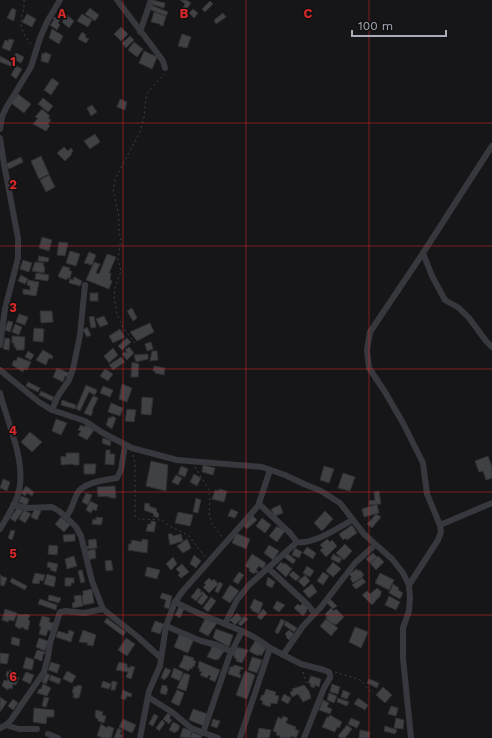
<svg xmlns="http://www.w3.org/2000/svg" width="492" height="738" viewBox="0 0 492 738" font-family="'Work Sans',sans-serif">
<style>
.building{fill:#404145;stroke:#303034}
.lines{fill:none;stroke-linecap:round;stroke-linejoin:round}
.path{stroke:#3d3f44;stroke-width:1;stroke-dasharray:2 3;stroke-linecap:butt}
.minor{stroke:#37383d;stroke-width:6}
.grid{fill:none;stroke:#d62828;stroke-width:1;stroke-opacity:0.55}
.grid-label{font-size:13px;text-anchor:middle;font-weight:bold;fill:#d62828;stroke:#111113;stroke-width:3;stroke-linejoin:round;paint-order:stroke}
</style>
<rect width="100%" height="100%" fill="#161618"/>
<!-- building -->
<g class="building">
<polygon points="152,0 165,3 164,8 151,4"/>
<polygon points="180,0 186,0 191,3 186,10 183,8 185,4"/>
<polygon points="210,1 213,4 205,12 202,9"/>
<polygon points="151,5 168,12 166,16 149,9"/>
<polygon points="12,8 16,10 14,21 7,18"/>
<polygon points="90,8 99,15 95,21 85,14"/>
<polygon points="193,9 198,13 194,18 189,13"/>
<polygon points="154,12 166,16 163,26 160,25 160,24 151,22"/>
<polygon points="223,13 226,17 216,24 214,20"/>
<polygon points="27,14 36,19 32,27 22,22"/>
<polygon points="82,14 92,20 88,27 77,21"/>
<polygon points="67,15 74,21 69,28 62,22"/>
<polygon points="54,17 60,20 58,23 60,25 57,30 50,25 54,20 53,19"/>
<polygon points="121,27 128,34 121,41 114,34"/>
<polygon points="52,29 63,36 59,44 49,38"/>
<polygon points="82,32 86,35 85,37 89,39 86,43 78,39"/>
<polygon points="182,34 191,37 187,48 178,46"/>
<polygon points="130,36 134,40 126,48 122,43"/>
<polygon points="9,39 14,40 10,51 2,48 5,40 8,41"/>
<polygon points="134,42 143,49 137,57 128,50"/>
<polygon points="144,51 157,57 152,69 139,63"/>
<polygon points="45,52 51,55 48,63 41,61 42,53 44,54"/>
<polygon points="16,53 24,57 21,63 13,59"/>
<polygon points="0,56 15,64 13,67 0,62"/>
<polygon points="16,66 22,69 16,79 11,75"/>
<polygon points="52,78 59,83 51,95 44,90"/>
<polygon points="18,94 31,104 24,113 11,103"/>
<polygon points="43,98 53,106 48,112 38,104"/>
<polygon points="120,99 127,102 125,110 117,107"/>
<polygon points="92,105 97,112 91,116 87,108"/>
<polygon points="42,109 50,116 48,118 51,120 48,124 50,126 46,131 33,124 38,118 35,117"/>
<polygon points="95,134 100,142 90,149 84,141"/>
<polygon points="64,147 68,151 71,148 73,151 71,153 72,154 65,161 57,153"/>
<polygon points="41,156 49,174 39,179 31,161"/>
<polygon points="21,157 23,162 9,169 6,164"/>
<polygon points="49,175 55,187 46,192 40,180"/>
<polygon points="42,237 52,240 49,251 39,248"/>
<polygon points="59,242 68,243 65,256 57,255"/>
<polygon points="70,251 80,254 76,266 66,263"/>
<polygon points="89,252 96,255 92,265 84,263"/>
<polygon points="107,254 116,257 109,273 111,273 110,280 112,281 109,289 86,280 94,262 100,264 96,273 99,274"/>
<polygon points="39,256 49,258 48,262 38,261"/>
<polygon points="23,260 32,263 29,272 20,269"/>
<polygon points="35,262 44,263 43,266 45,267 44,273 32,271"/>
<polygon points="63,266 70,268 69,271 72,271 70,278 67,278 67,280 59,277 58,276"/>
<polygon points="36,273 49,275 48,281 35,279"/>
<polygon points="21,275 28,279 25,284 18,281"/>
<polygon points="74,277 82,281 80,286 69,283 70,279 73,280"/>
<polygon points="28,280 39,282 36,296 23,294 23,289 30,290 30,286 27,285"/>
<rect x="90" y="293" width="8" height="8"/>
<polygon points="132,308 137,318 133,321 127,311"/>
<polygon points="40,311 52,311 53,322 41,323"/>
<polygon points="19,314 28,317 25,325 16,322"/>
<polygon points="94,316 96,327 91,328 89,317"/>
<polygon points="104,316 108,324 100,327 96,319"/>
<polygon points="8,321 13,322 10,332 5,330"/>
<polygon points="150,323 154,332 137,341 130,332"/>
<polygon points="15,324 22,327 19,335 12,332"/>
<polygon points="87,327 91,335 87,337 83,330"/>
<polygon points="34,328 44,329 43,342 33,341"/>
<polygon points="120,329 125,337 113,343 109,336"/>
<polygon points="12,336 25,337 24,350 16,350 16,347 14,347 14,343 12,343"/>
<polygon points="5,338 10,339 9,350 3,349"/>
<polygon points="127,338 131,342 122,350 118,346"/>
<polygon points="151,342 153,349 147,351 145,344"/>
<polygon points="129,347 134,353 127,360 122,354 124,352 125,353 127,352 125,350"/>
<polygon points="113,348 118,355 109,363 104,356"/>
<polygon points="43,350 53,356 52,359 49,358 46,365 36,360"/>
<polygon points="28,351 34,355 31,360 25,357"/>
<polygon points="152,351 157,351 158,360 150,361"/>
<polygon points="148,354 148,359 136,362 134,355"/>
<polygon points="18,357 31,362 27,370 24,369 23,372 12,365 14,360 16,361"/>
<polygon points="121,357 125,362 113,370 109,365"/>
<polygon points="132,362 139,364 138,377 131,377"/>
<polygon points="154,366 165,368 164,375 155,373 156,372 153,371"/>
<polygon points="57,368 69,373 67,377 65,376 63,382 53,377"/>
<polygon points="105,369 113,374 108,381 100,376"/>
<polygon points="28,382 40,388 38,392 26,386"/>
<polygon points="122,384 132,388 127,402 119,399"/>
<polygon points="86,385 97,390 95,395 89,392 80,411 76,409"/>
<polygon points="103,386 113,390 110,397 100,393"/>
<polygon points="41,391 54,397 52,401 39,395"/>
<polygon points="93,396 98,398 92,411 93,411 91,416 84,413"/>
<polygon points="142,397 153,398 151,415 141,414"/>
<polygon points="62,400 76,405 75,409 61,405"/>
<polygon points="111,403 123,408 120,416 108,412"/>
<polygon points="127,409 136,410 134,422 125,421"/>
<polygon points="112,416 116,418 112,429 106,425 109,417 111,418"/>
<polygon points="56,419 67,423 61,435 52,431"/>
<polygon points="81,425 84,427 85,425 94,430 87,440 78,435 81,431 78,430"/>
<polygon points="30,432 42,442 32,452 21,442"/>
<polygon points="103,438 111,441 110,446 102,443"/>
<polygon points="106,450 110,450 110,454 115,454 114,465 105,464"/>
<polygon points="66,453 79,453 79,465 73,465 73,464 61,465 61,456 66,457"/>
<polygon points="488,456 492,467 492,478 486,480 483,471 479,472 475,461"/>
<polygon points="151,461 168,465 166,491 146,486"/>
<polygon points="84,464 96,464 95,474 84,474"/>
<polygon points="203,465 215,468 213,475 202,472"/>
<polygon points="181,466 188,469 185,477 178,474"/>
<polygon points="324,466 334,469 329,483 320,480"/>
<polygon points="343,473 355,477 350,491 338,488"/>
<polygon points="194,474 201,478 197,486 190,482"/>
<polygon points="176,475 182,478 178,485 172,482"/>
<polygon points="3,479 10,482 7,491 0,488"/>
<polygon points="26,486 34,492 32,496 27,493 25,496 21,493"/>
<polygon points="115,486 116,498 111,498 110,497 107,497 107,496 98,497 97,487"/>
<polygon points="219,489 227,491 224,502 212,499 215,490 219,491"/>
<polygon points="379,491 381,504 369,505 369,501 375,500 374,492"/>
<polygon points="86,493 92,495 88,505 82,502"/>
<polygon points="21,496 29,499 27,505 19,502"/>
<polygon points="196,498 201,500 198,513 193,512"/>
<polygon points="90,501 98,505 96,511 93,509 91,513 86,510"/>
<polygon points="145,503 150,504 149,506 157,509 156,511 159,514 158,518 153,516 154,514 144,510"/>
<polygon points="377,504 379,513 364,517 362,509"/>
<polygon points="280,505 283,513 275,516 271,509"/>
<polygon points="18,507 23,511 15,522 10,518"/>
<polygon points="35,508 41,511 37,520 31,517"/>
<polygon points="231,509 238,512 235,518 228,516"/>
<polygon points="24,510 31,514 25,523 19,519"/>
<polygon points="325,511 333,519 322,531 314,523"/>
<polygon points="178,512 193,515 190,526 175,523"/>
<polygon points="376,514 381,517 372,528 367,524"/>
<polygon points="252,515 257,520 247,529 242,524"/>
<polygon points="61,517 70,525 64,532 55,524"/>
<polygon points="96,517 103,518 101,525 92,524 93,519 96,520"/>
<polygon points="262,518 271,525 265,533 256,526"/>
<polygon points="151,521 156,522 154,532 146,531 148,524 151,524"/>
<polygon points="352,525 357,533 347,540 346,538 343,540 339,534"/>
<polygon points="277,526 278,528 279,527 285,531 277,542 269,536"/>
<polygon points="11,530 15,531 12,540 8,538"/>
<polygon points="236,533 250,539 246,549 232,543"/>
<polygon points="75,534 75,541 64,542 63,535"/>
<polygon points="168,534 172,534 173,536 181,534 183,541 170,545"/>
<polygon points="96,539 97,548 87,549 87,546 89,546 88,540"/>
<polygon points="142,539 148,540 147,553 128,550 129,544 131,544 132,540 142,542"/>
<polygon points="187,539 191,548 183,553 177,546"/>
<polygon points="327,539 330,542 332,540 337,546 326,557 320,550 323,548 320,545"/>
<polygon points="345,544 352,551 344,560 336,553"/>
<polygon points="49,545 58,546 57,555 48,554"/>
<polygon points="269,545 279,551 273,560 264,553"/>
<polygon points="307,547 316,553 313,559 303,553"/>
<polygon points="295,548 302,552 299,558 292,555"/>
<polygon points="95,549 96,558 88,560 86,551"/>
<polygon points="287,553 296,560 293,564 284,557"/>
<polygon points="373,553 377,557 370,563 366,559"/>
<polygon points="252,554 266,563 263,569 259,566 256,570 258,571 257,573 255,572 254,574 249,571 250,569 245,566"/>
<polygon points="333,554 342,559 339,563 331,559"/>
<polygon points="194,555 201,561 196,568 190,564"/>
<polygon points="74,556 77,566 67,569 65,559"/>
<polygon points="378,556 384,562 376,570 370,563"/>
<polygon points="173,557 177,564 171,570 166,564"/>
<polygon points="111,560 113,570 106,571 105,561"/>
<polygon points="48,562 58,564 56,572 50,570 51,568 47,567"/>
<polygon points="281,562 284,564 285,563 292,569 286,577 276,568"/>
<polygon points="333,562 341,569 333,577 326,571"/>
<polygon points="182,564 189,572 181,578 178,575 180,573 176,569"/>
<polygon points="307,566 314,571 310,577 303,573"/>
<polygon points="147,567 160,570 157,579 145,576"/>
<polygon points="357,569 358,571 360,570 364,575 362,576 363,577 353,583 350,578 352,577 349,574"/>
<polygon points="82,570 85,582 81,583 78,571"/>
<polygon points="293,571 300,577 296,581 289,575"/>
<polygon points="239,572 244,575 238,584 233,581"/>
<polygon points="323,572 329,576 323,585 317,581"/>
<polygon points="35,573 45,575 43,581 40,580 39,584 32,583"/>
<polygon points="380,573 394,580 389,590 375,583"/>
<polygon points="0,574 1,576 7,578 4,586 1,585 1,586"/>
<polygon points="47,574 56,577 54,587 44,584"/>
<polygon points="305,575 310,581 304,587 298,581"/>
<polygon points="268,577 275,582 272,588 266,585"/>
<polygon points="12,578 27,586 25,590 10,582"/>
<polygon points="65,578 74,578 74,583 71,583 71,586 65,586"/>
<polygon points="209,578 212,581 214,579 218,584 209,593 203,587 206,585 204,583"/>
<polygon points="362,578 366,582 356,589 352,585"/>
<polygon points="219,582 223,584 218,593 215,591"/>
<polygon points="312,584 317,592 309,598 303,591"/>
<polygon points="393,584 399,588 398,590 403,593 400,599 389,593"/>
<polygon points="230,585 239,591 230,603 222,598"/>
<polygon points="198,588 201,590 200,592 201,593 202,591 208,597 202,605 197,602 203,594 202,594 196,601 191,597"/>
<polygon points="377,588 382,592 380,594 381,595 372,605 362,595 367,591 370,594"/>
<polygon points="92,589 94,603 83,605 82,596 83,595 83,591"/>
<polygon points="162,593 172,596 169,609 164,607 166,600 160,598"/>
<polygon points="49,595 61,598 59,603 48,600"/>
<polygon points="81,595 83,606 73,608 72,603 75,602 74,596"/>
<polygon points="389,596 400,602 396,610 385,605"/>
<polygon points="211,597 216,601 208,612 203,608"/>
<polygon points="40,599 57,605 56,610 38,604"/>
<polygon points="254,599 263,603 259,614 251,610 252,609 250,608"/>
<polygon points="330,599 337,606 333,609 327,603"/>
<polygon points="277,601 285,605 279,612 273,608"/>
<polygon points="303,603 308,608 306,610 307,611 303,616 294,608 298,604 300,606"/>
<polygon points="179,607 184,609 180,618 175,615"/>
<polygon points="331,608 334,611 336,609 344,617 336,625 333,623 332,624 326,618 327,616 325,614"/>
<polygon points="5,609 17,613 14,621 9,620 8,622 2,620"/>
<polygon points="263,609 267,613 261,620 257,617"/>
<polygon points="237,613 242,618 235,625 230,620"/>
<polygon points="18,614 23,615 24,614 30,615 28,620 30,621 28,630 24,629 24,628 21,627 20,629 15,626"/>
<polygon points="42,616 50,618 49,622 54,623 52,631 48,630 46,636 39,634 41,627 39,626"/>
<polygon points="244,616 248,619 241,626 238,624"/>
<polygon points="107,618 126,632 123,636 104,622"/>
<polygon points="205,619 217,623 208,636 199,631"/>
<polygon points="281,619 285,621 278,634 275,632"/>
<polygon points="326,619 338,628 331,636 320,626"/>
<polygon points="155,621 164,624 160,634 151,631"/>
<polygon points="286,621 297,628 294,632 284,625"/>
<polygon points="355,627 368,632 361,648 349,642"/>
<polygon points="216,629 233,635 229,647 213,638"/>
<polygon points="69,630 74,632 71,642 56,637 58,631 68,634"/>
<polygon points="83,630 96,635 93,646 87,645 88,643 79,642"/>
<polygon points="289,630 294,634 289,640 286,637 287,636 285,634"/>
<polygon points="180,633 194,639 188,653 174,647"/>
<polygon points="12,637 20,639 19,646 11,644"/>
<polygon points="39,638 48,641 45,651 36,647"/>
<polygon points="126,638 135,644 127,656 118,650"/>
<polygon points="255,641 267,647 261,656 259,654 258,656 249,651"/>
<polygon points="213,645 225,650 218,660 216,659 216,660 207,657"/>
<polygon points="236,647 248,650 242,663 236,661 237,659 234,658 235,656 233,655"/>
<polygon points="37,650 45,652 45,654 43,654 42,661 34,658"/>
<polygon points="0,653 9,654 7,664 0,663"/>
<polygon points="184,655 194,658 193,660 196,661 194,667 193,666 192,669 190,668 189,671 179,667 181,662 182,662"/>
<polygon points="26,657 34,660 32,670 23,668"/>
<polygon points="252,657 262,660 257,673 248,670"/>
<polygon points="199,661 220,670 215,682 209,679 211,676 209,675 207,678 200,675 202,672 199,671 200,669 198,668"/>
<polygon points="51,662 60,665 57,673 48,670"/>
<polygon points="119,662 127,664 127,667 130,668 130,666 135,667 131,679 126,677 128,672 116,670"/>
<polygon points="235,665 244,668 243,669 241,669 239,674 241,675 240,678 228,674 230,667 232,667"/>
<polygon points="165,668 171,670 167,678 166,677 165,680 161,678"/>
<polygon points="174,668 183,672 180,681 171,677"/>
<polygon points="10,670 16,673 15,676 19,678 16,685 13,684 12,689 9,688 8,690 2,686 4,680 7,681 8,677 6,676 7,671 9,672"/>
<polygon points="67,671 76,676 72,683 63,679"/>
<polygon points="245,671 255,675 247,699 236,695"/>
<polygon points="26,672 34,675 30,684 22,680"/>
<polygon points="46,673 50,675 46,684 42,682"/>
<polygon points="184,673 190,675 186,691 177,688"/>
<polygon points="51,675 61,679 59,684 49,680"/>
<polygon points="311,676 321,679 319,687 315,685 314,688 310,686 311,684 308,683"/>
<polygon points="369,679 379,683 377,688 367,683"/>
<polygon points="103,681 111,684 109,689 101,687"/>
<polygon points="112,681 117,682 115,690 111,690"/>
<polygon points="43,684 51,688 47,696 37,693 39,689 41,689"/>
<polygon points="332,684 340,687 338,694 330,692"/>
<polygon points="77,685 82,686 79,698 77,697 77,699 73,697 74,693 72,693 74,686 77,687"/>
<polygon points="162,685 167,686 167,688 168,689 166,695 160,693"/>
<polygon points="304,685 309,691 311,698 303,702 298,694 292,697 290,692 293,691 292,689"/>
<polygon points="383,687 392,695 385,703 376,695"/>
<polygon points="266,689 276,692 275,695 279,696 277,704 271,703 270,707 262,704 263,701 260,700 262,695 264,695"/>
<polygon points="123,690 132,694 131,697 127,696 125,700 121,698"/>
<polygon points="177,690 184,693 179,706 171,702"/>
<polygon points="343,690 350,693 347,699 341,697"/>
<polygon points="329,693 337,696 334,703 327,700"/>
<polygon points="284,694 291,698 288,704 281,700"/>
<polygon points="0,697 7,702 0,712"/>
<polygon points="44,697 49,698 46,707 42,706"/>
<polygon points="338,698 349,702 347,706 337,702"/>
<polygon points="358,698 368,705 365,710 354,704"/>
<polygon points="13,699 18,703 13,710 8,706"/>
<polygon points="323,700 329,703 327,707 332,709 330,714 319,710"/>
<polygon points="391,706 398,708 396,716 388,714"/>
<polygon points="34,708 54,710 54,717 47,717 46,724 33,722"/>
<polygon points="193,709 208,714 204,726 189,720"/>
<polygon points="96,710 103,712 102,715 106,716 104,723 98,721 98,719 96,718 96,717 95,716"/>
<polygon points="168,713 171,716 169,718 172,720 169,724 163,719"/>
<polygon points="154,714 158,716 153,726 149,724"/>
<polygon points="330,715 342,722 339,728 337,727 335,732 322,727 327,717 329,717"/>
<polygon points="283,716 288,718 286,723 296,727 295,729 299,731 296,738 291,736 291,738 280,738 280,736 276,735 277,733 273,731 278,717 282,719"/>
<polygon points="351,718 360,722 357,728 348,724"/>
<polygon points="396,718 404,720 403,729 394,728"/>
<polygon points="123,719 136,725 132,733 119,727"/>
<polygon points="213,719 220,721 217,728 211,726"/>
<polygon points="162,720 165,723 159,731 156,728"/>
<polygon points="173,722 179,725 178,726 180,726 178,731 176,731 175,733 169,730"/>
<polygon points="101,724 107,728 108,726 114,728 111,738 103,738 97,736"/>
<polygon points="347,725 352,729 345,738 340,738 338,736"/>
<polygon points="385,726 397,730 395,734 384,731"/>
<polygon points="118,728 122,730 120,734 123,735 122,738 114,738"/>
<polygon points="183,728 192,731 190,738 180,737"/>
<polygon points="259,728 271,730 269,738 257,738"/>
<polygon points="360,730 370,732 369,738 359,738"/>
<polygon points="192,732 202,736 201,738 190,738"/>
</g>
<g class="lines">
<!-- path -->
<g class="path">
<path d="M24 0C25 11 21 14 21 23 20 29 27 39 31 44"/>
<polyline points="135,343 123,328 117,314 114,296 115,288 121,271 118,260 121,238 119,233 119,217 113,189 116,177 140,132 144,117 146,98 148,92 164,74"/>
<polyline points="133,455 135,462 135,516 139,519 162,520 168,525 189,536 205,557"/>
<polyline points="195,467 209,490 210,501 209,515 213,525 222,537"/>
<polyline points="303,672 306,683"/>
<polyline points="335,672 360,680 373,694"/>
</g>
<!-- minor -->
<g class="minor">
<polyline points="117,0 152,46 163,61 165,68"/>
<polyline points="140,32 151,0"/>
<polyline points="0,129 2,117 6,108 31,67 40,38 47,22 60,0"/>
<polyline points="0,138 4,164 18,238 18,258 5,309 0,345"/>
<polyline points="423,253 432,276 445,300 459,308 469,318 486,341 492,347"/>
<polyline points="0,370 39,402 52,410 85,421 103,433 132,448 177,460 262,467 285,475 304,484 321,491 340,503 364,534 392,559 403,573 409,585 410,598 409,611 403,628 403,658 411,738"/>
<path d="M0 393C7 423 29 466 17 497 13 508 6 519 0 529"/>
<polyline points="52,410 58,396 69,380 73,369 80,335 85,285"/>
<polyline points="259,504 290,533 297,542"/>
<polyline points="13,505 27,508 52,507 59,511 66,517 76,527 81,536 92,581 103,609 138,637 161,658"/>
<path d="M66 517C72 510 73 502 77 494 83 482 106 480 117 478L121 470 125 445"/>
<polyline points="440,525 492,503"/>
<polyline points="268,568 308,605 314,613"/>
<polyline points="409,585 438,540 441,532 440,525 427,494 423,463 403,423 385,392 369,368 367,350 370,332 423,253 492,146"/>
<path d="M175 602C189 609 203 616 218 621 236 629 255 635 270 648L240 738"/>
<path d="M225 624 237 600 249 585 297 542C313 545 338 528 352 520"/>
<polyline points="166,626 201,641 217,645 232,652"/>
<polyline points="270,648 301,664 324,670 329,672 330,675 330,678 324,688 304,738"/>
<polyline points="283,655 303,626 321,607 355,563 375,545"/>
<polyline points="148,697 172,712 191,728 218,738"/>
<polyline points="6,725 19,729 37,729"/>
<polyline points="0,728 6,725 11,720 44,672 48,657 50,643 60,612 66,611 84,613 103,609"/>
<polyline points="203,733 229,657 242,631"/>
<polyline points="48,734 58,738"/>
<polyline points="140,738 149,691 160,666 166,626 175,602 182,592 258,506 270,470"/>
</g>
</g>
<!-- grid -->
<path class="grid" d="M123 0V738M246 0V738M369 0V738M0 123H492M0 246H492M0 369H492M0 492H492M0 615H492"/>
<g class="grid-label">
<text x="62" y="18">A</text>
<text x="184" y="18">B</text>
<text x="308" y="18">C</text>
<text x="13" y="66">1</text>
<text x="13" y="189">2</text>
<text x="13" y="312">3</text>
<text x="13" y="435">4</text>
<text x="13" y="558">5</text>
<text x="13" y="681">6</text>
</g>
<!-- scale -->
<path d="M352 30v6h94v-6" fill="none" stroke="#a8adb8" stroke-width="2"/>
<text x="358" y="30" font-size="12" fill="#a8adb8" stroke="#111113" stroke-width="3" paint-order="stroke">100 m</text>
</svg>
